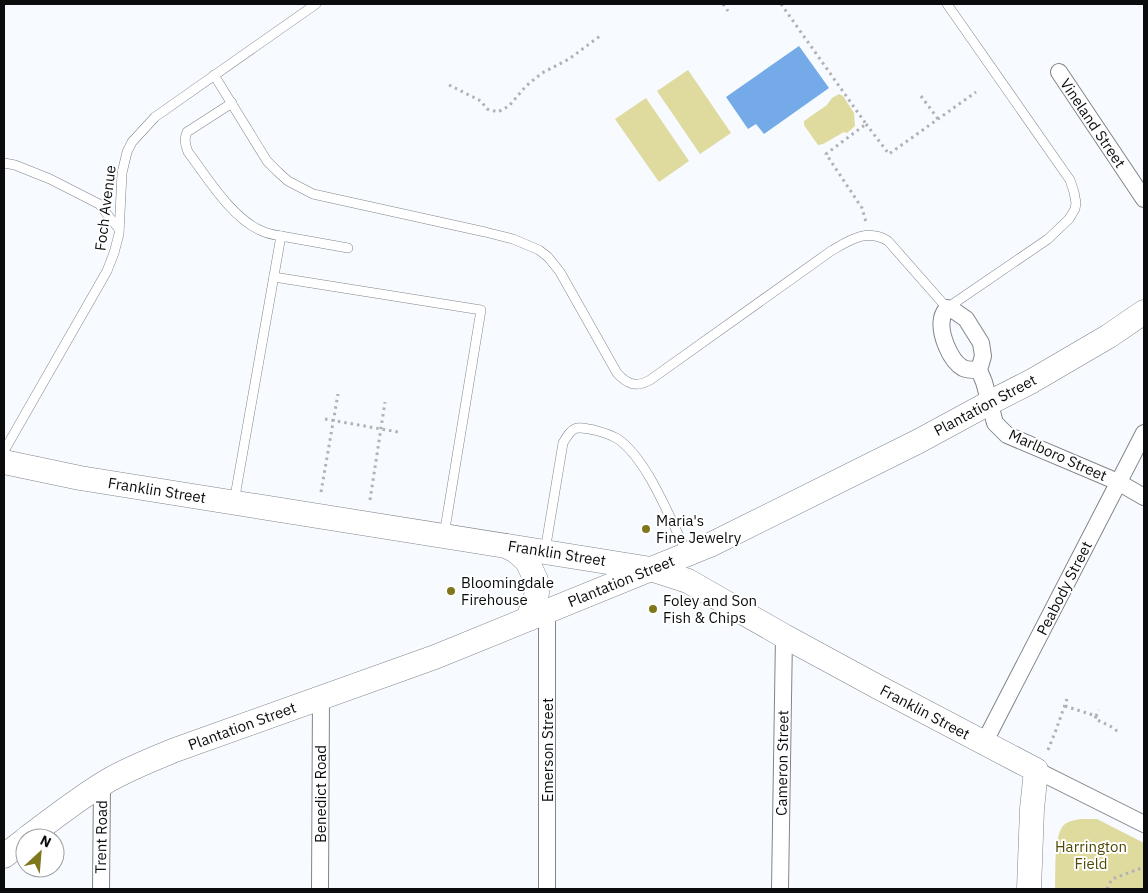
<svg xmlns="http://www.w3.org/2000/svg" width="1148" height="893" viewBox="0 0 1148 893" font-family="'IBM Plex Sans',sans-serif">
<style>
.green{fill:#dfda9d}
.water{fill:#75aae8}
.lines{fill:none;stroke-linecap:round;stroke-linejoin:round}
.lane-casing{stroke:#80858b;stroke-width:10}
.street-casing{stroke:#80858b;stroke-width:18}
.secondary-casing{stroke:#80858b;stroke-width:25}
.path{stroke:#b0b2b6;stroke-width:3;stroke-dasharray:2.5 4;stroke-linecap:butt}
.lane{stroke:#fff;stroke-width:9}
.street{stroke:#fff;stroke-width:16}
.secondary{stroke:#fff;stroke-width:24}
.poi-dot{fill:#7f771b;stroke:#fff;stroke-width:2}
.labels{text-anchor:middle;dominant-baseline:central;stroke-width:4;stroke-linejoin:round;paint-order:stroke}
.street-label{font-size:15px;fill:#0a0c0e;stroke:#fff}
.poi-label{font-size:15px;fill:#0a0c0e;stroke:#fff;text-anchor:start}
.park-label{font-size:15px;fill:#504a05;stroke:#fff}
</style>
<rect width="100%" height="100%" fill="#f7fafe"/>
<!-- green -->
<g class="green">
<polygon points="688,70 731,133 700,154 657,91"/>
<polygon points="839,94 843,96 854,113 855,126 847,133 844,132 823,144 818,145 804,125 804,121 827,105 832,98"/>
<polygon points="646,98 689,161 659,182 615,119"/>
<path d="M1080 819H1097L1144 843V889H1055C1056 874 1053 833 1065 824 1069 821 1076 820 1080 819Z"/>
</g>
<!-- water -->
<polygon class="water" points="799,46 829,88 764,134 756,124 748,129 726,97"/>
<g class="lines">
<defs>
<g id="lane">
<path d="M214 75 267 161 278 172 288 181 313 194 485 232 513 239 539 250 548 257 560 272 617 373C627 384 636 388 650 380L831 251C850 240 867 228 888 241L947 308 1048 239 1069 219 1075 209 1076 203 1074 192 1070 180 947 4"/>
<path d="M232 103 187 132C184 139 185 144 188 152 207 177 232 219 262 231 268 234 275 235 281 236"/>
<polyline points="4,163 15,165 50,179 99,204 119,229"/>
<polyline points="274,277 481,310 444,535"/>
<polyline points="4,451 107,271 114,253 119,234 122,173 127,152 132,142 155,117 316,4"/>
<polyline points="234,502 281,236 348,248"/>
<path d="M545 551 563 443C573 426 575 426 594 430 602 432 611 435 618 439 648 460 671 521 687 553"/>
</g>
<g id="street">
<polyline points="1059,72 1144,199"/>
<path d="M979 370C975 370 967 370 963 368 950 361 939 333 942 319 942 315 945 311 947 308L956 312 966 319 981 343 983 356 979 370 984 382 995 423 1007 435 1118 482 1144 497"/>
<polyline points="984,743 1144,433"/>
<polyline points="1036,770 1144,824"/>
<polyline points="101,889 102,784"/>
<polyline points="320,889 321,698"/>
<polyline points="547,889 547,611"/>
<polyline points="780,889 784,636"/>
</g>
<g id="secondary">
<polyline points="4,462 80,478 651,569 688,581 784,636 878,687 1036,770 1032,809 1029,889"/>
<polyline points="506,546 516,551 527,561 536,580 537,593 528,619"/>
<path d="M27 838C54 818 80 797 109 780 130 768 153 759 175 750L435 657 710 545 919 441 989 403 1032 381 1109 336 1144 312"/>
<polyline points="4,856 25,840"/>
</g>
</defs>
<!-- lane casing -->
<use href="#lane" class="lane-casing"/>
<!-- street casing -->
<use href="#street" class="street-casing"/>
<!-- secondary casing -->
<use href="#secondary" class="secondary-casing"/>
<!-- path -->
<g class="path">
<polyline points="723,4 728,11"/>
<polyline points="781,4 866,124 826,154 862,208 866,222"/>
<polyline points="449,85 481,101 487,109 498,112 509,106 526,86 542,73 569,59 600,36"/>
<polyline points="921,96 938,119"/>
<polyline points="866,124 889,154 976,92"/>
<polyline points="325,419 398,432"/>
<polyline points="321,492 338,394"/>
<polyline points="370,500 385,402"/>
<polyline points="1065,706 1096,716 1099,710"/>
<polyline points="1096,716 1095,719 1110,726 1120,733"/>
<polyline points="1048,750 1056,730 1067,699"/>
<polyline points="1107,889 1112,879 1144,867"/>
</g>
<!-- lane -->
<use href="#lane" class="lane"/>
<!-- street -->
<use href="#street" class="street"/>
<!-- secondary -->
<use href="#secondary" class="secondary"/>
</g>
<!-- markers -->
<g class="poi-dot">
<circle cx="646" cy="529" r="5"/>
<circle cx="451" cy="591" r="5"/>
<circle cx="653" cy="609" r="5"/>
</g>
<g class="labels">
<!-- street labels -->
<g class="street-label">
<text transform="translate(1093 123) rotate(56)">Vineland Street</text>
<text transform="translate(105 208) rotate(-83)">Foch Avenue</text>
<text transform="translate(985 405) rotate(-28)">Plantation Street</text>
<text transform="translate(1058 455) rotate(24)">Marlboro Street</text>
<text transform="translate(157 490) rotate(9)">Franklin Street</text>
<text transform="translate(557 553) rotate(9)">Franklin Street</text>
<text transform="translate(621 581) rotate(-22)">Plantation Street</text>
<text transform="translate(1064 588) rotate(-63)">Peabody Street</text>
<text transform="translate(925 712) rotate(28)">Franklin Street</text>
<text transform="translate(242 726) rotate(-20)">Plantation Street</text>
<text transform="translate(547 750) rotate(-90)">Emerson Street</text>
<text transform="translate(782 763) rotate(-89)">Cameron Street</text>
<text transform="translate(320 794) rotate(-90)">Benedict Road</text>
<text transform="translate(101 837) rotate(-89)">Trent Road</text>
</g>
<!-- poi labels -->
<g class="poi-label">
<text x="656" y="520">Maria's<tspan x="656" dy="17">Fine Jewelry</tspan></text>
<text x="461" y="582">Bloomingdale<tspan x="461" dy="17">Firehouse</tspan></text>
<text x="663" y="600">Foley and Son<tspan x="663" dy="17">Fish &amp; Chips</tspan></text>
</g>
<!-- park labels -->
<g class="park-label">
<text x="1091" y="846">Harrington<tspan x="1091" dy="17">Field</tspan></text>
</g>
</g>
<!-- border -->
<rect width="1148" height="893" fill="none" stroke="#0a0c0e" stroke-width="10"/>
<!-- north arrow -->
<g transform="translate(40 853) rotate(26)"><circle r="24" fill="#ffffff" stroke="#9d9e9f"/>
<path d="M0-4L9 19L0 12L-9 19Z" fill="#7f771b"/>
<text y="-8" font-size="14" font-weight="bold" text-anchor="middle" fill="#0a0c0e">N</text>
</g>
</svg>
